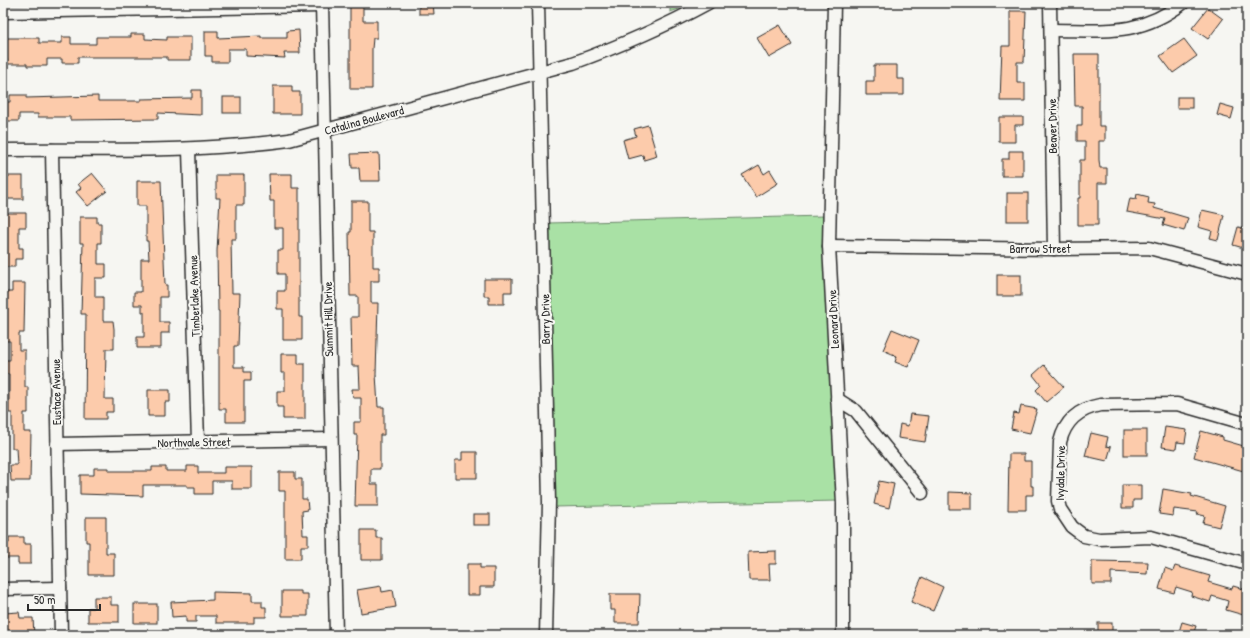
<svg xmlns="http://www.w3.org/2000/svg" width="1250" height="638" viewBox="0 0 1250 638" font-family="'Patrick Hand',sans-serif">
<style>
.green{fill:#a9e1a5;stroke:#6a8668}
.building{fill:#fccbab;stroke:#2b2b2b}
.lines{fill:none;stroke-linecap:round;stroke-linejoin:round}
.minor-casing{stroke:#2b2b2b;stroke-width:15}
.minor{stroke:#f6f6f2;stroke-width:12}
.labels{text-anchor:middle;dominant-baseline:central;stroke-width:4;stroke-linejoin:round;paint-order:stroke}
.street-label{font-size:12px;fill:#2b2b2b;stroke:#f6f6f2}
</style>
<rect width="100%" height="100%" fill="#f6f6f2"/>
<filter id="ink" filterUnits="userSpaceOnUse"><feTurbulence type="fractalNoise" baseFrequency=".025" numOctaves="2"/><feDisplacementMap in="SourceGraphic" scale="8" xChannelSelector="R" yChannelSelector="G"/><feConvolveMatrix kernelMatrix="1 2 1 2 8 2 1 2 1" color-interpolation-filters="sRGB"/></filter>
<g filter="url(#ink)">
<!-- green -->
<g class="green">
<polygon points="670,3 697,3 670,12"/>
<polygon points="824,216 838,501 554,507 548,223"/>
</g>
<!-- building -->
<g class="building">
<polygon points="350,3 363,3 363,21 377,21 377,38 373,38 372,49 372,89 350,89"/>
<polygon points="419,3 433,3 434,14 419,14"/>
<polygon points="1208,8 1223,19 1208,39 1192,28"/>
<polygon points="1010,11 1026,11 1024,62 1017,62 1017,83 1025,83 1025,101 1000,101 1002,46 1010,46"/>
<polygon points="780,25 792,45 769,58 757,38"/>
<polygon points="299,30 300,53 284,53 285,58 246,56 246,49 228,49 228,62 212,62 212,56 205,56 205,31 218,31 218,38 261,36 261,38 287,38 287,31"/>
<polygon points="131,34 145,34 145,39 167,40 167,37 191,37 191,60 167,60 167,57 78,57 78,63 62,63 62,59 47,59 47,66 27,66 27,64 7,64 7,59 3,59 3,38 39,38 39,43 62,43 62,37 71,37 71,44 96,44 96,37 131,37"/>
<polygon points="1184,39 1197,56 1173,73 1160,56"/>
<polygon points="1074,54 1099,54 1099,126 1105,126 1105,141 1099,141 1099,160 1100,168 1107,168 1107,183 1098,183 1098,225 1078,225 1078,198 1080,198 1080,160 1085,160 1085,141 1077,141 1077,126 1082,126 1082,106 1075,106"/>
<polygon points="874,65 897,65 897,79 904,79 904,95 866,95 866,81 874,81"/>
<polygon points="273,86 292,86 292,92 300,92 300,114 273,114"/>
<polygon points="192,90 201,90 201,115 158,113 158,119 70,120 70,117 38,117 38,114 19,114 19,121 3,121 3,102 10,102 10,95 26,95 26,98 98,96 98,101 141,101 141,99 192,98"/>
<rect x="223" y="97" width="18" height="16"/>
<rect x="1177" y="97" width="15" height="11"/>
<polygon points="1220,104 1234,108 1231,119 1217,115"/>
<polygon points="999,117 1023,117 1023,125 1015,125 1015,142 999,142"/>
<polygon points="648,125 657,156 644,160 643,155 628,159 623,140 636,136 634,129"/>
<polygon points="1009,151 1023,151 1023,176 1002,176 1002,159 1009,159"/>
<polygon points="379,153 380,181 360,181 359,168 352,168 351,154"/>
<polygon points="759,165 764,174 770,170 778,183 756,197 742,175"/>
<polygon points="92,173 107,191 88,206 76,192 81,188 78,184"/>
<polygon points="269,174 292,174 292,188 299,188 299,317 302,317 302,340 283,340 283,309 277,309 277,291 285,291 285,274 278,274 278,250 283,250 283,228 274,228 274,201 270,201"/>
<polygon points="216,175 244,175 244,205 236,205 236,239 231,239 232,293 240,293 238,346 234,346 234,367 244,367 244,372 251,372 251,381 244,381 244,422 226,422 226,409 219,409 219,311 218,311 217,251 220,198 216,198"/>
<rect x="3" y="176" width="20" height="23"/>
<polygon points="137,181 161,181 165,285 167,285 167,297 160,297 160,322 169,322 169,333 161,333 161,348 137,348 137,337 144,337 144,312 142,312 142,305 134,305 134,292 141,292 141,259 149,259 148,241 146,241 146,206 137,206"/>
<rect x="1007" y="193" width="21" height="28"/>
<polygon points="1137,194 1149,197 1148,203 1155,204 1154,208 1188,218 1184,231 1163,225 1165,219 1127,212 1130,198 1136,199"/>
<polygon points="351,201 368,201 368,232 373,232 373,267 379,267 379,281 371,281 371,303 378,303 376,374 378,407 384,407 384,435 380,435 380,469 371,469 371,484 378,484 378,506 355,506 357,435 354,435 354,422 361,422 361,398 353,398 352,389 360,389 359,366 352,366 351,317 358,317 358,296 350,296 349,232 351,232"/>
<polygon points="1202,210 1224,215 1218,240 1210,238 1212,231 1198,227"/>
<polygon points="3,213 26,213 26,227 19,227 19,248 23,248 23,259 15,259 15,267 3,267"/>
<polygon points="80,217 97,217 97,223 101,223 101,243 98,243 98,264 106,264 106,278 95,278 95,297 103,297 103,321 113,321 114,329 114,349 106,349 105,399 113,399 113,412 106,412 106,419 85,419 86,314 81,314 83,243 80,243"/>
<polygon points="1238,227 1247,229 1247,249 1233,245"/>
<rect x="997" y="275" width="24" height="21"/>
<polygon points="484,279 512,279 512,292 504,292 504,304 489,304 489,296 484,296"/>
<polygon points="12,283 25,283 24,333 19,333 19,350 25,350 25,387 28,387 28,413 24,413 24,432 31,432 30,481 11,481 10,465 17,465 16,448 12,448 12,413 9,413 9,374 3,374 3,360 10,360 10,341 5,341 5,292 12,292"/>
<polygon points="892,329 919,340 908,367 895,362 897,356 883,350"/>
<polygon points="281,354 298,354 298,364 305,364 305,419 283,419 283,407 277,407 277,391 285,391 285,373 281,373"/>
<polygon points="1044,365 1064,387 1046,402 1036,390 1041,385 1033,375"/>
<polygon points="148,390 170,390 170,402 165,402 165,416 148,416"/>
<polygon points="1021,406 1037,409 1030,433 1011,429 1014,413 1019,414"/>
<polygon points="910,414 929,416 925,442 898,438 900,424 908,426"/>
<polygon points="1165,427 1187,430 1185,443 1177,442 1176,449 1162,447"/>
<rect x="1124" y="430" width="23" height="25"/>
<polygon points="1201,431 1223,437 1223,440 1247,447 1247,472 1194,457"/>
<polygon points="1091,433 1108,437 1106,446 1111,447 1107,461 1085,456"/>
<polygon points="462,452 477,452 477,478 455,478 455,460 462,460"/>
<polygon points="1009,454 1024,454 1024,461 1031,461 1031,486 1033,486 1033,495 1026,495 1026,510 1008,510"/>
<polygon points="187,466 198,466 198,473 224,473 224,467 252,467 252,489 232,489 232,481 212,481 212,494 195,494 195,487 187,487 187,485 143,485 143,496 80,494 80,475 94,475 94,468 109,468 109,471 152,471 152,467 166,467 166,471 187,471"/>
<polygon points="279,472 295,472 295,479 302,479 302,499 307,499 308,510 302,511 303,535 308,535 308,546 301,546 301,559 285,559 285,491 279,491"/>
<polygon points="879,481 894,484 889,508 874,504"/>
<polygon points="1122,485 1141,485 1141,500 1133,500 1133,508 1122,508"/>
<polygon points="1163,489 1192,494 1191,496 1225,506 1219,527 1203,523 1205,516 1197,514 1198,512 1174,509 1173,516 1159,514"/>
<polygon points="949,492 972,493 972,509 949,509"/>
<rect x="473" y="514" width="17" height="11"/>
<polygon points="86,517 106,517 106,553 114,553 114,575 89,575 89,542 86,542"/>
<polygon points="361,530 376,530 376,538 382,538 382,560 361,560"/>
<polygon points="9,537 24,537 24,544 31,544 31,564 18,564 18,558 3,558 3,543 9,543"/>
<polygon points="776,551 776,564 769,564 770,580 749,580 748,552"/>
<polygon points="1092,561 1148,562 1147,574 1111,572 1111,584 1092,584"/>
<polygon points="467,564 480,564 480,568 494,568 494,587 480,587 480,595 467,595"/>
<polygon points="1175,566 1210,576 1208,582 1232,589 1233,586 1247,590 1247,616 1226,610 1228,601 1212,596 1210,602 1191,596 1192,592 1176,587 1174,593 1159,589 1165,568 1173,571"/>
<polygon points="922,577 943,587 933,611 911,602"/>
<polygon points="381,586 382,592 393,590 396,607 361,613 357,590"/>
<polygon points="282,591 301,591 301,594 308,594 308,616 282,616"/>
<polygon points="213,592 252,593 252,601 262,601 262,607 266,607 266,617 254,617 254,623 216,623 216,616 196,616 196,622 186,622 186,616 172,617 171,602 213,600"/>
<polygon points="610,594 640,594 639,623 615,623 615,610 610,610"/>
<polygon points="94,597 111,597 111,605 119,605 119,622 88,622 88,608 94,608"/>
<rect x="134" y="604" width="23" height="19"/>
<polygon points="19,612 20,618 33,618 34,635 4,635 4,613"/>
<polygon points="1182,622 1196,626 1193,635 1178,635"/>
<rect x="1098" y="623" width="14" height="12"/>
</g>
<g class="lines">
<defs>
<g id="minor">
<polyline points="322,3 336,635"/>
<polyline points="538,3 549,502 546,635"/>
<polyline points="834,3 829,246 843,503 843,635"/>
<polyline points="1050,3 1054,249"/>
<polyline points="3,12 322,6"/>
<path d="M1051 30C1103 30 1138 37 1183 3"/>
<path d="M3 150C98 149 194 153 289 140L573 63C620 46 664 27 708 3"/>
<polyline points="52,150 61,635"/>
<polyline points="189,150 198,442"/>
<polyline points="829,246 1054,249 1149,248 1247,274"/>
<polyline points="837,399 856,411 922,493"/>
<path d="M1247 424 1177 404 1100 405C1079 409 1065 421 1060 442L1058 501 1060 509 1072 527 1084 536 1099 539 1151 537 1247 564"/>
<polyline points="57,444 331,439"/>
<polyline points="3,589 60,588"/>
</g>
</defs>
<!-- minor casing -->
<use href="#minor" class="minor-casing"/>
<!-- minor -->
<use href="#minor" class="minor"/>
</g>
</g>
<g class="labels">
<!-- street labels -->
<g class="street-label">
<text transform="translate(364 120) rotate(-15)">Catalina Boulevard</text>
<text transform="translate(1052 126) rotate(-91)">Beaver Drive</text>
<text x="1040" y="248">Barrow Street</text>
<text transform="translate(194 296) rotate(-92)">Timberlake Avenue</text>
<text transform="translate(328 319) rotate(-91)">Summit Hill Drive</text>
<text transform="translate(545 319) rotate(-91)">Barry Drive</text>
<text transform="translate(833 319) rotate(-93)">Leonard Drive</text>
<text transform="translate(56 392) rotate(-91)">Eustace Avenue</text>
<text transform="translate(194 442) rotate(-1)">Northvale Street</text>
<text transform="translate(1060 473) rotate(-89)">Ivydale Drive</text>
</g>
</g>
<!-- margin -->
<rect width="1250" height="638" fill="none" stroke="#f6f6f2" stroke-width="16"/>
<rect x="8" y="8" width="1234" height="622" fill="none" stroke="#2b2b2b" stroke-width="1.5" filter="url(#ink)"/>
<!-- scale -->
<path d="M28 604v6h72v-6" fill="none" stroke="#2b2b2b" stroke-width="2"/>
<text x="34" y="604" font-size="12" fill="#2b2b2b" stroke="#f6f6f2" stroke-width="3" paint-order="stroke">50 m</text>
</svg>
